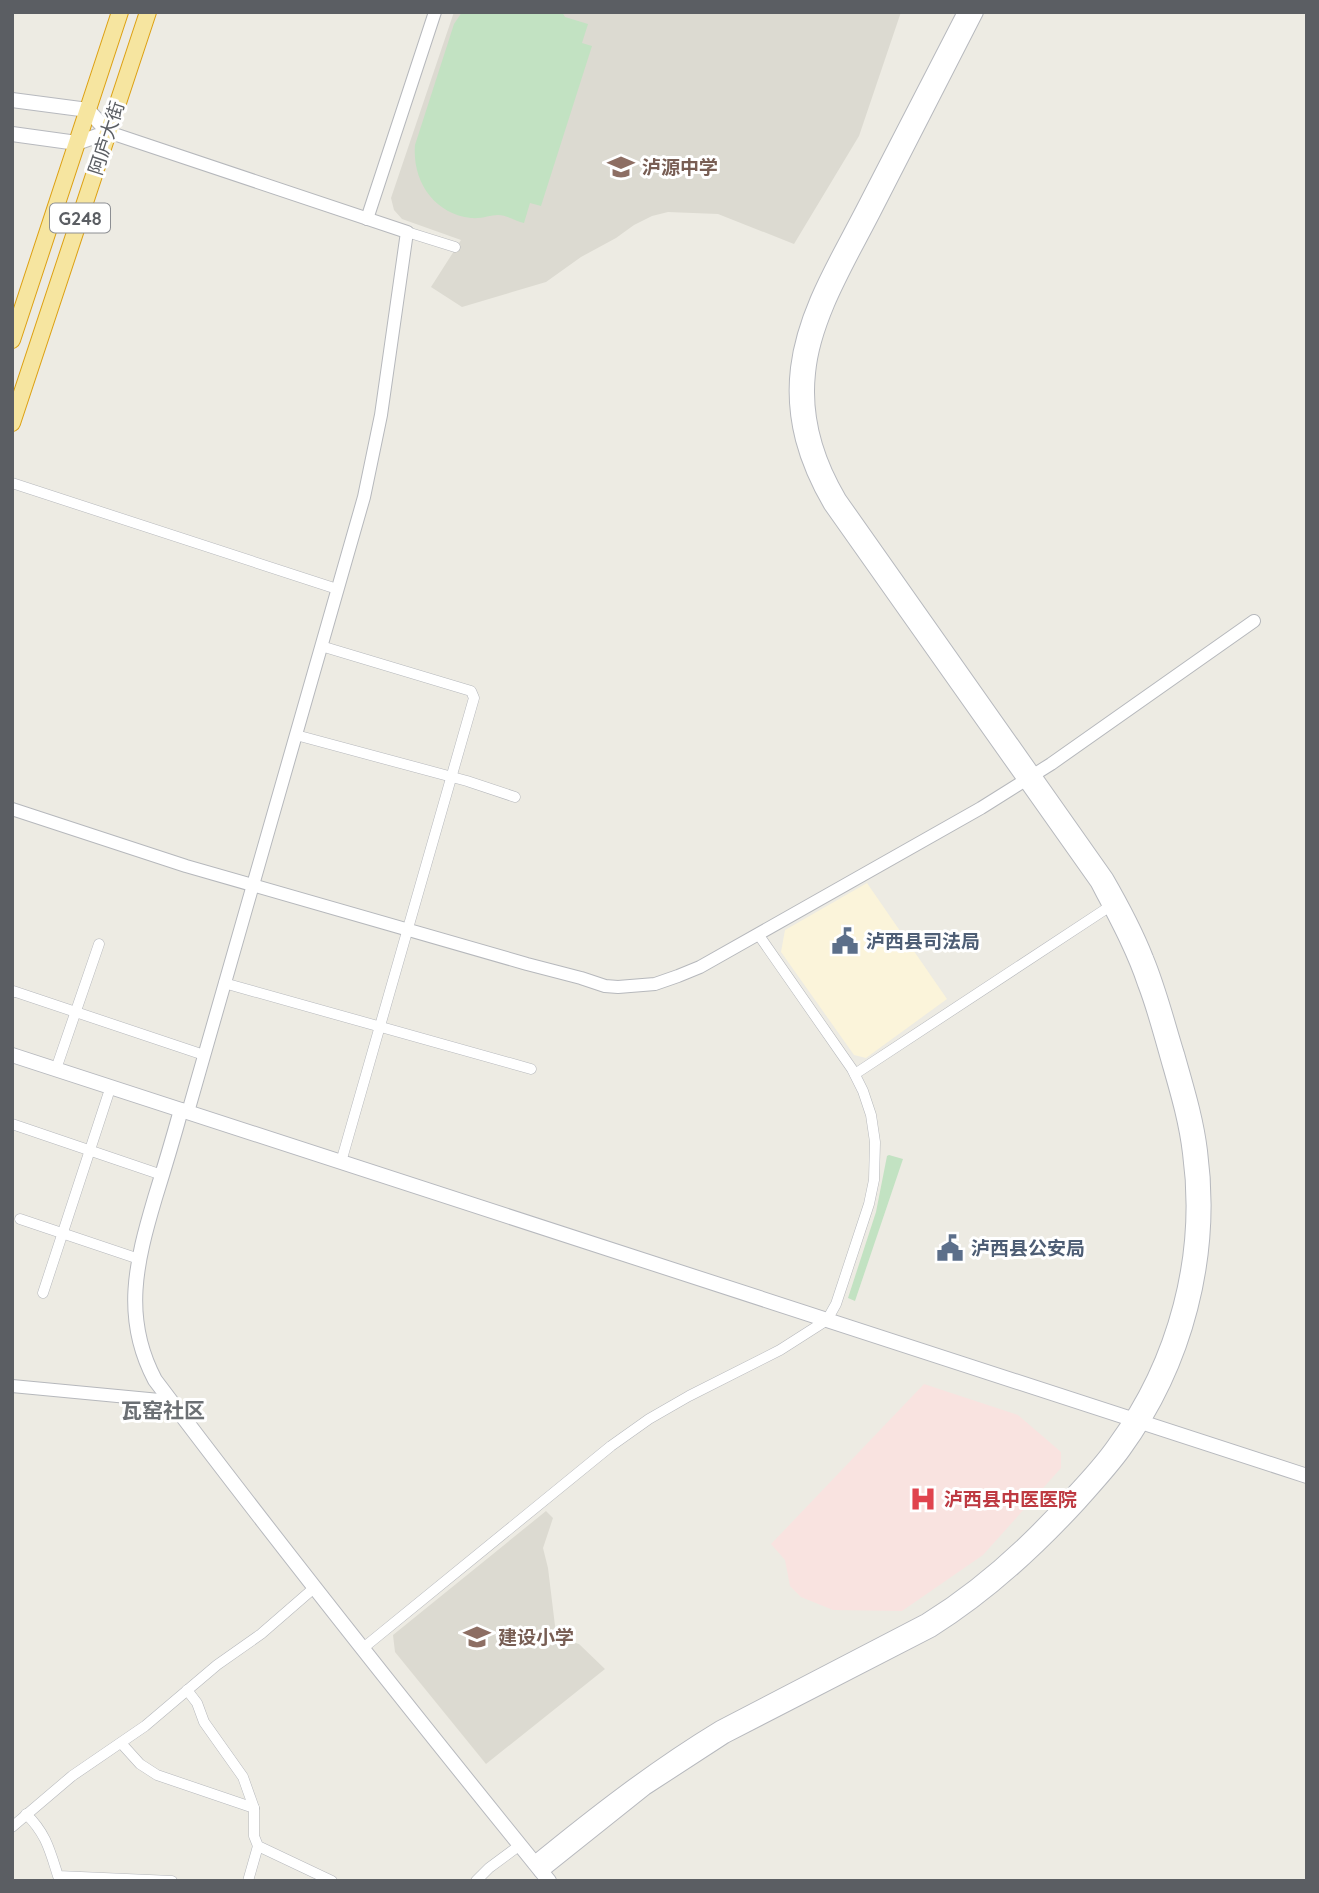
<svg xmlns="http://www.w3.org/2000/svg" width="1319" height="1893" viewBox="0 0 1319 1893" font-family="Quicksand,'Noto Sans SC',sans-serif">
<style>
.commercial{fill:#fbf4da}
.education{fill:#dcdad1}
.medical{fill:#f9e3e0}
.green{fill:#c2e2c2}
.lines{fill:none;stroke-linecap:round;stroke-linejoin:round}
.minor-casing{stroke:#b6b8bc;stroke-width:11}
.tertiary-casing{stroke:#b6b8bc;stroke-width:14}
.secondary-casing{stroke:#b7b9be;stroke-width:16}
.trunk-casing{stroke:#dda113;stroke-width:18}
.minor{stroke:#fff;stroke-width:10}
.tertiary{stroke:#fff;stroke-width:12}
.secondary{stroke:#fff;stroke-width:14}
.trunk{stroke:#f6e5a0;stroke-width:16}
.labels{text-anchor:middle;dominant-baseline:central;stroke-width:6;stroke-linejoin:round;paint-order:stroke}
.shield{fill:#fff;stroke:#8c8e92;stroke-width:2}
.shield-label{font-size:18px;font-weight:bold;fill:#5b5e63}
.street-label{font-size:19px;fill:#5b5e63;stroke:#fff}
.education-label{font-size:19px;font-weight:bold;fill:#785e54;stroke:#fff;text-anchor:start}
.service-label{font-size:19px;font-weight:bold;fill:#4e5e75;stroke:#fff;text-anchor:start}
.health-label{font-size:19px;font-weight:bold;fill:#be3a42;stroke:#fff;text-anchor:start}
.neighbourhood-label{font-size:21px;font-weight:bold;fill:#6c7074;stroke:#fff}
</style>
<rect width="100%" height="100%" fill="#edebe3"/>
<!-- commercial -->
<polygon class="commercial" points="867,883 947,999 866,1058 854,1055 781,952 785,930"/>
<!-- education -->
<g class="education">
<polygon points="454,12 901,12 859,136 794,244 718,214 668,212 652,216 634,225 616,238 581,257 546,282 462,307 431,287 461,240 402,219 394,210 391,198"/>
<polygon points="546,1511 553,1518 543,1548 548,1568 556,1634 564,1639 579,1644 605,1669 486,1764 395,1652 393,1635"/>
</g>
<!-- medical -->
<polygon class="medical" points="924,1384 1018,1415 1061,1452 1061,1468 983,1555 902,1611 833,1610 801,1597 790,1586 785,1560 771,1544"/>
<!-- green -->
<g class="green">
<path d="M462 12H562L565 17 588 24 582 43 592 46 541 206 530 203 524 223C516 221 506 215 498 215 490 215 482 219 471 218 434 214 412 181 415 145L454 24Z"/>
<polygon points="889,1155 903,1159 855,1301 848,1298 876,1212 887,1156"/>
</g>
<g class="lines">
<defs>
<g id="minor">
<polyline points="407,232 455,247"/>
<polyline points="12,483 337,589"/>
<polyline points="321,646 471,691 474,698 341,1162"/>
<polyline points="296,735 467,781 515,797"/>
<polyline points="224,983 531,1069"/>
<polyline points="12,993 13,991 198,1053"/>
<polyline points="56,1069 99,944"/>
<polyline points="855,1074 1115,903"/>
<polyline points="12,1124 162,1175"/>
<polyline points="20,1219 139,1259"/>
<polyline points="43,1293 108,1095"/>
<polyline points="362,1649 611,1446 649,1419 689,1396 780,1350 827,1320 836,1304 869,1204 874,1180 875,1142 871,1115 863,1091 852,1069 758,934"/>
<polyline points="187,1690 197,1703 204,1722 243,1777 254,1808 254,1836 258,1846 332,1881"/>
<polyline points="121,1743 140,1764 157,1775 254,1808"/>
<path d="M26 1814C46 1833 50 1851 58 1876L172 1881"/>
<polyline points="12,1827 72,1776 145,1726 217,1665 261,1634 314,1588"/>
<polyline points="248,1881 258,1846"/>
<polyline points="476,1881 489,1868 520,1845"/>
</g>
<g id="tertiary">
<polyline points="108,132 407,232 381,415 364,497 188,1112"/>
<polyline points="367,219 435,12"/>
<polyline points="12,809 186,866 527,964 581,978 605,986 618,987 655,984 678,976 700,967 981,808 1051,764 1254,621"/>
<polyline points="12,1386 170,1401"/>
</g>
<g id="secondary">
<polyline points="12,100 88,110 108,132 77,143 12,134"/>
<polyline points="12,1055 1307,1476"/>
<path d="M181 1110C173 1139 164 1169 155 1198 136 1262 122 1318 155 1380 283 1550 415 1716 549 1881"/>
<path d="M535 1863C595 1814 654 1768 720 1728L926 1621C981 1587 1027 1545 1070 1497 1086 1480 1102 1463 1115 1444 1176 1361 1204 1255 1190 1153 1186 1119 1176 1087 1167 1055 1160 1031 1154 1007 1145 984 1133 948 1115 916 1098 883L831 505C806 462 792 418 798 368 805 310 839 257 865 206 898 142 931 77 965 12"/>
<path d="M541 1871 645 1788 725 1736 931 1630C987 1595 1034 1552 1079 1503 1094 1486 1110 1469 1123 1451 1186 1365 1214 1256 1200 1151 1196 1118 1186 1086 1177 1054 1167 1022 1159 989 1146 958 1135 930 1121 904 1106 878L839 499C816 460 803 419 808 373 813 318 849 260 874 211 908 145 942 79 976 12"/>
</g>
<g id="trunk">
<polyline points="12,340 120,12"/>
<polyline points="12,423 148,12"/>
</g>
</defs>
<!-- minor casing -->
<use href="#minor" class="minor-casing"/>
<!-- tertiary casing -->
<use href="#tertiary" class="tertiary-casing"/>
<!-- secondary casing -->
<use href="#secondary" class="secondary-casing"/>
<!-- trunk casing -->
<use href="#trunk" class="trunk-casing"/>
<!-- minor -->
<use href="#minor" class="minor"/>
<!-- tertiary -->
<use href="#tertiary" class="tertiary"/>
<!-- secondary -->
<use href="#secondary" class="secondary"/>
<!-- trunk -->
<use href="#trunk" class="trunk"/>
</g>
<!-- icons -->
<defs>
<symbol id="school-bare" viewBox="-9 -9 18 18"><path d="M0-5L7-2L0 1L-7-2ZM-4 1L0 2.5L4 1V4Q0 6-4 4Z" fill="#8d6e63" stroke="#fff" stroke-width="2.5" paint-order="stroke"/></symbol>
<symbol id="civic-bare" viewBox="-9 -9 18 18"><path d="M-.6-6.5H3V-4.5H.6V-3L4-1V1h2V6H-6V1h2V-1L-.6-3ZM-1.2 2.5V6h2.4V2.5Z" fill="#5c6f8a" stroke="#fff" stroke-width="2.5" paint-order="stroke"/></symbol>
<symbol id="hospital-bare" viewBox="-9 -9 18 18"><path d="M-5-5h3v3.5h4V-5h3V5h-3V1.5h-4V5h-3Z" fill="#e0444e" stroke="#fff" stroke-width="2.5" paint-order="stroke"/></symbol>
</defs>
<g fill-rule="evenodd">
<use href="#school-bare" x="602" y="148" width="38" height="38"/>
<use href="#civic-bare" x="826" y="922" width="38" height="38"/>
<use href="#civic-bare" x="931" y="1229" width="38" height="38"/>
<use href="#hospital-bare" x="904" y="1480" width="38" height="38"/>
<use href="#school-bare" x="458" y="1618" width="38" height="38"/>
</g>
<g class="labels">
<!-- shield labels -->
<rect class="shield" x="50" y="203.5" width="60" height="29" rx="5"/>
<g class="shield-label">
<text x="80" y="218">G248</text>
</g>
<!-- street labels -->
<g class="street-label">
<text transform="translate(106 138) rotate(-72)">阿庐大街</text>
</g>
<!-- education labels -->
<g class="education-label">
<text x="642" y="167">泸源中学</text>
<text x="498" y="1637">建设小学</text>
</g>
<!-- service labels -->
<g class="service-label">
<text x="866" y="941">泸西县司法局</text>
<text x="971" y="1248">泸西县公安局</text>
</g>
<!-- health labels -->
<g class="health-label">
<text x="944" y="1499">泸西县中医医院</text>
</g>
<!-- neighbourhood labels -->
<g class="neighbourhood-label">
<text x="163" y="1410">瓦窑社区</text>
</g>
</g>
<!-- border -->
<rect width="1319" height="1893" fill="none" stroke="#5b5e63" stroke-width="28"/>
</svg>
